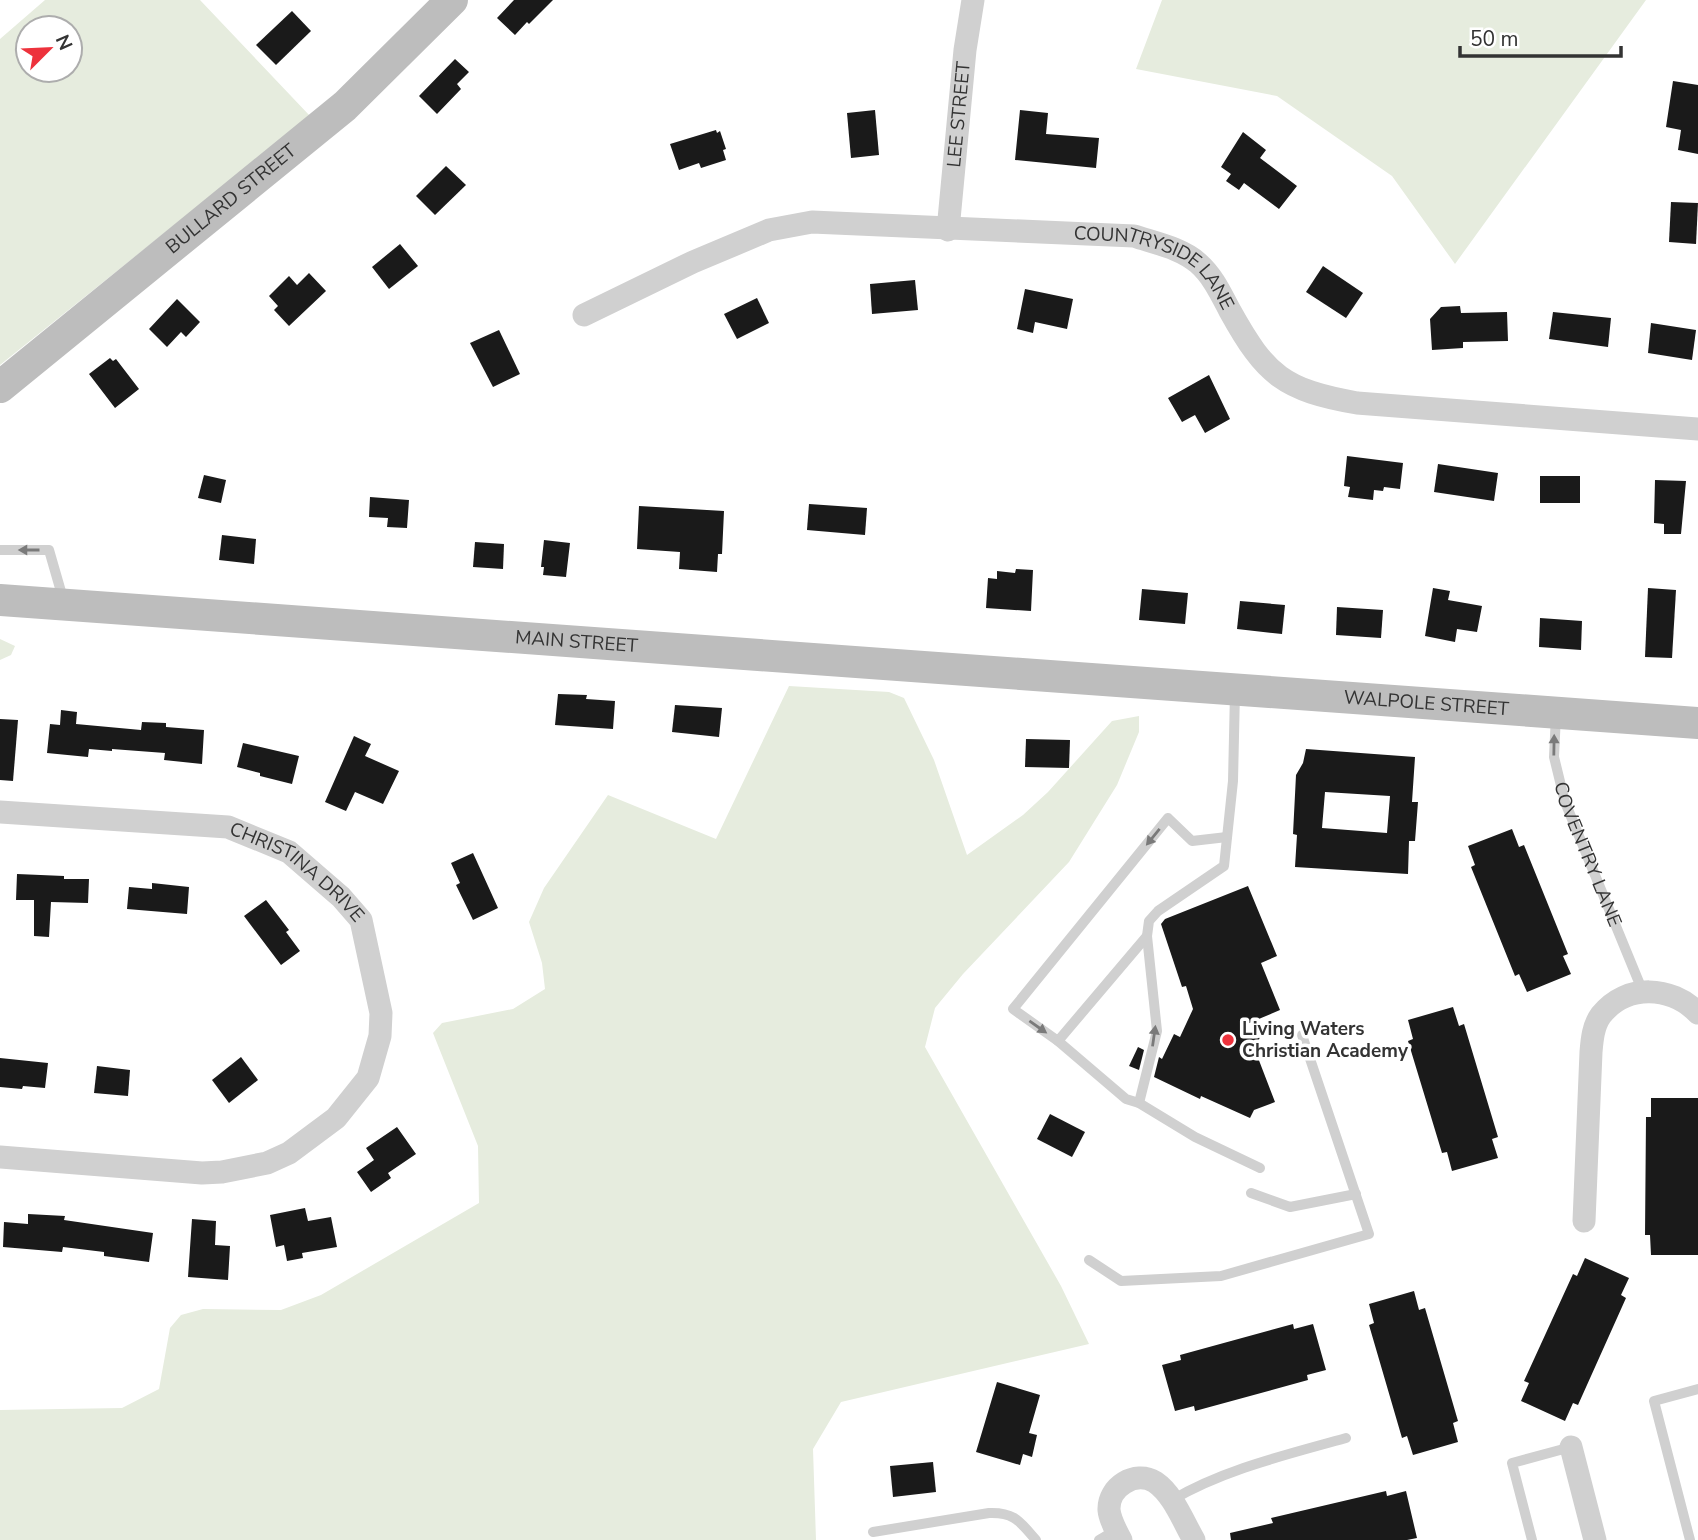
<svg xmlns="http://www.w3.org/2000/svg" width="1698" height="1540" viewBox="0 0 1698 1540" font-family="'Nunito Sans',sans-serif">
<style>
.green{fill:#e6ecde;fill-rule:evenodd}
.building{fill:#1a1a1a;fill-rule:evenodd}
.lines{fill:none;stroke-linecap:round;stroke-linejoin:round}
.service{stroke:#d0d0d0;stroke-width:10}
.minor{stroke:#d0d0d0;stroke-width:23}
.secondary{stroke:#bdbdbd;stroke-width:32}
.oneway{fill:#7a7a7a}
.poi-dot{fill:#ed323c;stroke:#fff;stroke-width:2.5}
.labels{text-anchor:middle;dominant-baseline:central;stroke-width:7;stroke-linejoin:round;paint-order:stroke}
.street-label{font-size:19px;fill:#333;stroke:#fff}
.poi-label{font-size:19px;font-weight:bold;fill:#333;stroke:#fff;text-anchor:start}
</style>
<rect width="100%" height="100%" fill="#fff"/>
<!-- green -->
<g class="green">
<path d="M45 0H200L310 116 0 365V39ZM28 28H70V70H28Z"/>
<polygon points="1162,0 1646,0 1455,264 1392,176 1277,96 1136,69"/>
<polygon points="0,639 15,646 11,655 0,660"/>
<polygon points="789,686 889,692 904,698 934,760 967,855 1023,815 1048,792 1112,721 1139,716 1139,732 1117,785 1069,862 963,974 935,1008 925,1047 1061,1286 1089,1344 841,1402 813,1449 816,1540 0,1540 0,1410 122,1408 159,1389 170,1328 181,1315 203,1309 281,1310 321,1295 479,1203 478,1146 433,1033 442,1023 513,1009 545,989 542,963 529,922 544,888 608,795 716,839"/>
</g>
<!-- building -->
<g class="building">
<polygon points="514,0 553,0 529,24 527,22 515,35 497,18"/>
<polygon points="292,11 311,31 276,65 256,45"/>
<polygon points="455,59 469,72 457,84 461,89 437,114 419,96"/>
<polygon points="1673,81 1698,85 1698,154 1678,150 1681,130 1666,127"/>
<polygon points="875,110 879,155 851,158 847,113"/>
<polygon points="1020,110 1048,113 1046,134 1099,138 1096,168 1015,160"/>
<polygon points="716,130 717,133 720,131 726,149 723,150 726,160 701,168 699,163 679,170 670,144"/>
<polygon points="1243,132 1266,150 1260,158 1297,186 1279,209 1244,183 1239,190 1226,181 1231,174 1221,167"/>
<polygon points="446,166 466,185 435,215 416,196"/>
<polygon points="1671,202 1698,203 1696,244 1669,242"/>
<polygon points="400,244 418,266 389,289 372,267"/>
<polygon points="1323,266 1363,293 1346,318 1306,292"/>
<polygon points="309,273 326,291 289,326 274,310 278,306 269,296 289,276 297,285"/>
<polygon points="915,280 918,310 872,314 870,284"/>
<polygon points="1025,289 1073,299 1067,329 1035,322 1033,333 1017,329"/>
<polygon points="757,298 769,323 737,339 724,314"/>
<polygon points="177,299 200,322 186,337 181,332 167,347 149,329"/>
<polygon points="1460,306 1461,313 1507,312 1508,341 1463,342 1463,348 1432,350 1430,319 1441,307"/>
<polygon points="1553,312 1611,318 1608,347 1549,339"/>
<polygon points="1651,323 1696,330 1692,360 1648,353"/>
<polygon points="499,330 520,374 493,387 470,343"/>
<polygon points="110,358 113,361 116,359 139,389 115,408 89,374"/>
<polygon points="1209,375 1230,419 1205,433 1195,415 1182,422 1168,398"/>
<polygon points="1347,456 1403,463 1400,489 1384,487 1383,491 1374,490 1373,500 1348,497 1350,487 1344,486"/>
<polygon points="1438,464 1498,473 1494,501 1434,492"/>
<polygon points="204,475 226,480 221,503 198,498"/>
<rect x="1540" y="476" width="40" height="27"/>
<polygon points="1655,480 1686,481 1681,534 1664,534 1664,524 1654,523"/>
<polygon points="370,497 409,500 407,528 387,527 388,518 369,517"/>
<polygon points="809,504 867,508 865,535 807,530"/>
<polygon points="639,506 724,511 722,554 718,554 717,572 679,569 680,552 637,549"/>
<polygon points="222,535 256,539 254,564 219,560"/>
<polygon points="544,540 570,543 566,577 543,575 544,567 541,567"/>
<polygon points="475,542 504,544 503,569 473,567"/>
<polygon points="1016,569 1033,570 1031,611 986,608 988,578 997,579 997,571 1015,573"/>
<polygon points="1433,588 1450,591 1448,600 1482,606 1477,632 1457,629 1455,642 1425,636"/>
<polygon points="1648,588 1676,590 1672,658 1645,657"/>
<polygon points="1142,589 1188,593 1185,624 1139,620"/>
<polygon points="1240,601 1285,605 1282,634 1237,629"/>
<polygon points="1337,607 1383,610 1381,638 1336,635"/>
<polygon points="1540,618 1582,621 1581,650 1539,647"/>
<polygon points="558,694 587,695 586,699 615,701 613,729 555,725"/>
<polygon points="675,705 722,708 719,737 672,732"/>
<polygon points="61,710 77,712 76,724 141,730 142,722 166,723 166,727 204,730 202,764 164,760 165,753 112,749 112,751 89,749 88,757 47,753 50,724 60,725"/>
<polygon points="0,719 18,720 13,781 0,780"/>
<polygon points="354,736 371,744 365,756 399,771 383,804 355,792 346,811 325,802"/>
<polygon points="1026,739 1070,740 1069,768 1025,767"/>
<polygon points="243,743 299,756 292,784 260,776 260,773 237,767"/>
<path d="M1306 749 1415 757 1412 802H1418L1415 841H1409L1408 874 1295 867 1297 835 1293 834 1296 775 1303 763ZM1325 792 1390 796 1387 833 1322 828Z"/>
<polygon points="1512,829 1519,847 1524,845 1568,954 1563,956 1571,974 1527,992 1519,974 1515,976 1471,867 1475,865 1468,846"/>
<polygon points="473,853 498,908 473,920 456,885 460,883 451,863"/>
<polygon points="17,874 64,876 64,879 89,879 88,903 51,902 49,937 34,936 34,900 16,900"/>
<polygon points="152,883 189,887 187,914 127,909 129,887 152,889"/>
<polygon points="1248,886 1277,956 1261,963 1280,1010 1240,1027 1260,1037 1255,1050 1275,1102 1254,1110 1250,1118 1201,1096 1200,1099 1154,1077 1159,1057 1162,1059 1174,1034 1180,1037 1193,1009 1186,986 1182,987 1161,924 1165,919"/>
<polygon points="266,900 289,930 286,932 300,951 281,965 244,916"/>
<polygon points="1453,1007 1459,1026 1464,1024 1498,1137 1492,1139 1498,1158 1452,1171 1447,1152 1442,1153 1408,1041 1413,1039 1408,1020"/>
<polygon points="1138,1047 1144,1050 1139,1070 1129,1066"/>
<polygon points="241,1057 258,1080 229,1103 212,1080"/>
<polygon points="0,1058 48,1063 45,1088 23,1086 22,1089 0,1087"/>
<polygon points="97,1066 130,1070 128,1096 94,1093"/>
<polygon points="1651,1098 1698,1098 1698,1255 1651,1255 1650,1235 1645,1235 1646,1117 1651,1117"/>
<polygon points="1050,1114 1085,1132 1072,1157 1037,1139"/>
<polygon points="397,1127 416,1154 388,1173 391,1178 371,1192 357,1172 374,1160 366,1148"/>
<polygon points="305,1208 308,1221 331,1217 337,1247 302,1253 303,1258 287,1261 284,1245 276,1247 270,1215"/>
<polygon points="28,1214 65,1216 64,1220 153,1233 149,1262 104,1256 104,1252 63,1247 62,1252 3,1247 4,1222 28,1224"/>
<polygon points="192,1219 216,1221 215,1245 230,1246 228,1280 188,1277"/>
<polygon points="1585,1258 1629,1278 1621,1295 1626,1298 1578,1405 1573,1403 1565,1421 1521,1401 1529,1383 1524,1381 1573,1274 1577,1276"/>
<polygon points="1414,1291 1419,1310 1425,1308 1458,1421 1453,1423 1458,1442 1413,1455 1407,1436 1402,1438 1369,1325 1374,1323 1369,1304"/>
<polygon points="1293,1324 1294,1329 1313,1324 1326,1370 1307,1375 1308,1380 1195,1411 1194,1406 1175,1411 1162,1365 1181,1360 1180,1355"/>
<polygon points="997,1382 1040,1395 1029,1433 1037,1435 1032,1457 1023,1454 1020,1465 976,1452"/>
<polygon points="933,1462 936,1492 893,1497 890,1466"/>
<polygon points="1386,1491 1387,1496 1406,1491 1417,1538 1407,1540 1231,1540 1230,1533 1273,1523 1271,1518"/>
</g>
<g class="lines">
<!-- service -->
<g class="service">
<polyline points="0,550 49,550 64,602"/>
<path id="s1" d="M1556 715 1554 757 1565 802 1643 992"/>
<polyline points="1147,936 1058,1041 1013,1009 1168,818 1192,841 1227,837"/>
<polyline points="1058,1041 1126,1099 1139,1103 1195,1137 1260,1168"/>
<polyline points="1139,1103 1157,1031 1147,936 1149,921 1158,911 1224,866 1233,781 1235,692"/>
<polyline points="1251,1193 1290,1207 1356,1194"/>
<polyline points="1089,1260 1121,1281 1221,1276 1369,1234 1302,1035"/>
<path d="M1172 1500C1225 1469 1286 1455 1346 1438"/>
<path d="M873 1532 989 1513C1015 1512 1020 1522 1036 1540"/>
<polyline points="1099,1540 1116,1530"/>
<polyline points="1532,1540 1512,1463 1571,1447"/>
<polyline points="1690,1540 1654,1401 1698,1389"/>
</g>
<!-- minor -->
<g class="minor">
<path id="s2" d="M948 230 965 50 973 0"/>
<path id="s3" d="M584 315 693 262 769 230 812 222 1134 236C1155 243 1181 248 1198 263 1213 276 1221 294 1230 311 1266 376 1284 390 1357 403L1698 429"/>
<path id="s4" d="M0 812 228 827 289 852 341 897 361 920 381 1013 380 1036 368 1078 336 1118 289 1153 267 1163 222 1172 202 1173 0 1157"/>
<path d="M1584 1221 1591 1052C1592 1040 1593 1026 1601 1015 1627 983 1671 986 1698 1013"/>
<polyline points="1571,1447 1595,1540"/>
<path d="M1121 1540C1116 1531 1110 1520 1109 1510 1108 1487 1135 1470 1155 1482 1173 1494 1183 1521 1194 1540"/>
</g>
<!-- secondary -->
<g class="secondary">
<path id="s5" d="M0 387 345 106 452 0"/>
<path id="s6" d="M0 600 1698 723"/>
</g>
</g>
<!-- one-way arrows -->
<defs><path id="oneway-solid" d="M-6-.8H1V-3.2L6.5 0L1 3.2V.8H-6Z" transform="scale(1.75)"/></defs>
<g class="oneway">
<use href="#oneway-solid" transform="translate(29 550) rotate(180)"/>
<use href="#oneway-solid" transform="translate(1554 745) rotate(-89)"/>
<use href="#oneway-solid" transform="translate(1153 837) rotate(129)"/>
<use href="#oneway-solid" transform="translate(1038 1027) rotate(35)"/>
<use href="#oneway-solid" transform="translate(1154 1036) rotate(-82)"/>
</g>
<!-- markers -->
<circle class="poi-dot" cx="1228" cy="1040" r="7"/>
<g class="labels">
<!-- street labels -->
<g class="street-label">
<text stroke="none"><textPath href="#s2" startOffset="116">LEE STREET</textPath></text>
<text stroke="none"><textPath href="#s5" startOffset="298">BULLARD STREET</textPath></text>
<text stroke="none"><textPath href="#s3" startOffset="602">COUNTRYSIDE LANE</textPath></text>
<text stroke="none"><textPath href="#s6" startOffset="578">MAIN STREET</textPath></text>
<text stroke="none"><textPath href="#s6" startOffset="1430">WALPOLE STREET</textPath></text>
<text stroke="none"><textPath href="#s1" startOffset="145">COVENTRY LANE</textPath></text>
<text stroke="none"><textPath href="#s4" startOffset="312">CHRISTINA DRIVE</textPath></text>
</g>
<!-- poi labels -->
<g class="poi-label">
<text x="1242" y="1029">Living Waters<tspan x="1242" dy="22">Christian Academy</tspan></text>
</g>
</g>
<!-- north arrow -->
<g transform="translate(49 49) rotate(66)"><circle r="33" fill="#ffffff" stroke="#adadad" stroke-width="2"/>
<path d="M0-5L12 26L0 18L-12 26Z" fill="#ed323c"/>
<text y="-10" font-size="19" font-weight="bold" text-anchor="middle" fill="#333333">N</text>
</g>
<!-- scale -->
<path d="M1460 46v10h161v-10" fill="none" stroke="#333333" stroke-width="3.5"/>
<text x="1470" y="46" font-size="21" fill="#333333" stroke="#ffffff" stroke-width="5" paint-order="stroke">50 m</text>
</svg>
